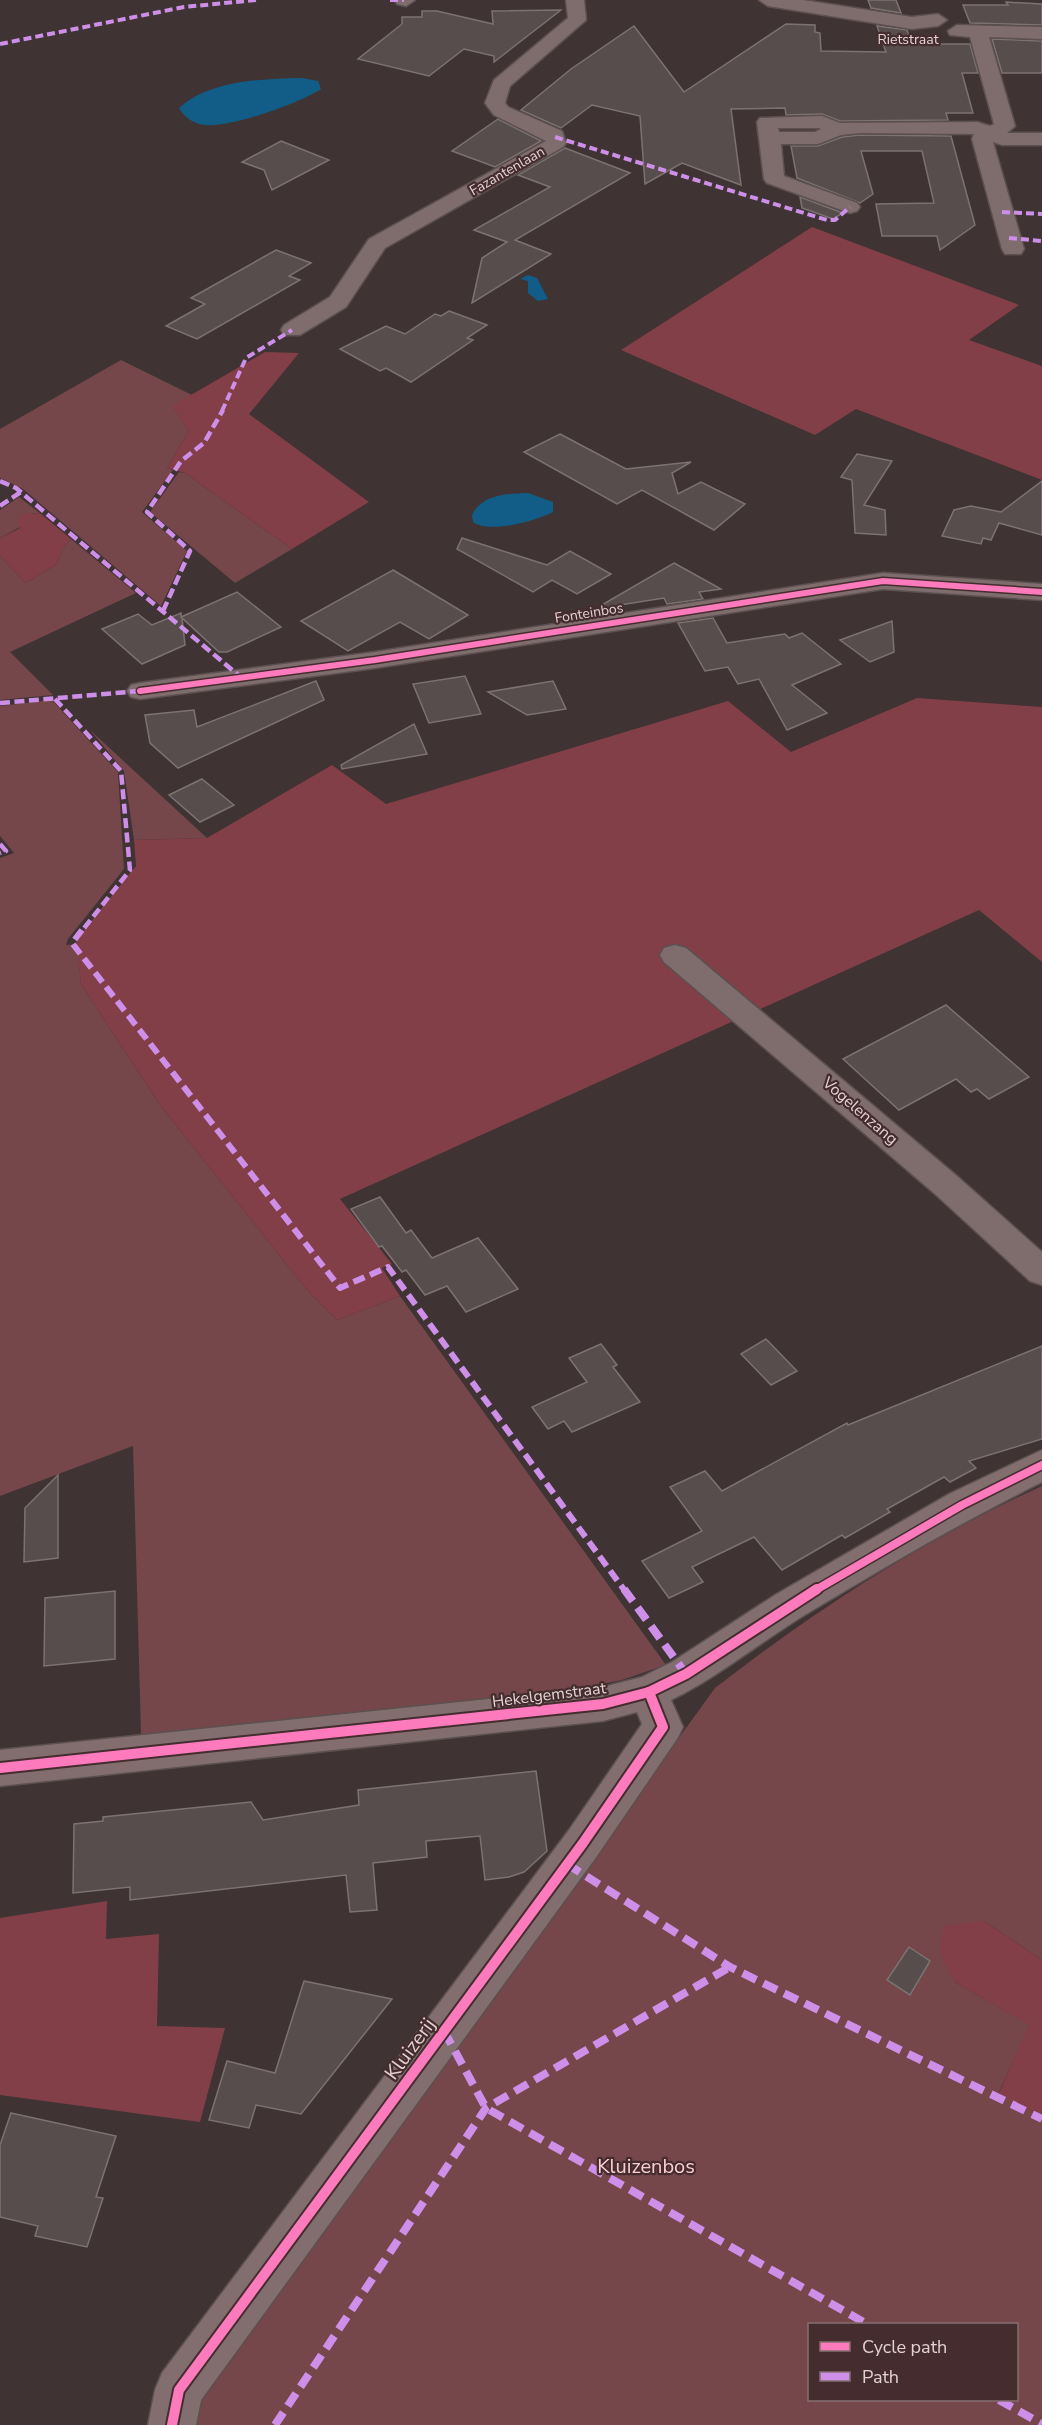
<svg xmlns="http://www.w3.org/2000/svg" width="1042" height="2425" viewBox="0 0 1042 2425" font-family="'Nunito Sans',sans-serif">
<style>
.green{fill:#75464a;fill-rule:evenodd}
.forest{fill:#833f47}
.water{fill:#125d88}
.building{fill:#574d4d;stroke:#7d7272;stroke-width:1.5}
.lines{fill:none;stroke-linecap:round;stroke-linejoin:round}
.street-casing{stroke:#5c5050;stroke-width:3}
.secondary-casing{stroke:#5c5050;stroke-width:3}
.street{fill:#7f6d6e;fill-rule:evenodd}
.secondary{fill:#826e6f;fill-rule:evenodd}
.quiet-far3{stroke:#ce8fe9;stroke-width:4;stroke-dasharray:8 4;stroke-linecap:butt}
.quiet-far2{stroke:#ce8fe9;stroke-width:4.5;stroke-dasharray:10 4.5;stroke-linecap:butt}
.quiet-far1{stroke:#ce8fe9;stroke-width:6;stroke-dasharray:12 6;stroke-linecap:butt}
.quiet{stroke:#ce8fe9;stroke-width:8;stroke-dasharray:15 8;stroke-linecap:butt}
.cycleway-far2-casing{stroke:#452d2f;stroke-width:9}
.cycleway-far1-casing{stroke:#452d2f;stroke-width:11}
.cycleway-casing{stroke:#452d2f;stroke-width:14}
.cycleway-far2{stroke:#fd7abc;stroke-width:6}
.cycleway-far1{stroke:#fd7abc;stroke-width:8}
.cycleway{stroke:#fd7abc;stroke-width:10}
.labels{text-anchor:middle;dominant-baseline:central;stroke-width:4.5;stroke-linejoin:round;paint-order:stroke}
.far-street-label{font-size:14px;fill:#e2d2d2;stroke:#452d2f}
.street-label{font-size:16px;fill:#e2d2d2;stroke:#452d2f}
.near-street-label{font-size:20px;fill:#e2d2d2;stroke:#452d2f}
.near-park-label{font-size:20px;fill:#fccdcf;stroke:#452d2f}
</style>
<rect width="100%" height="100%" fill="#3f3333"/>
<!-- green -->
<g class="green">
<polygon points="121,360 192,395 173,407 189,431 167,468 173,470 142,512 187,551 161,606 23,489 0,478 0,429"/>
<polygon points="179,472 185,473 292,549 235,583 150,512"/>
<polygon points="19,497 41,514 29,513 20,527 0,538 0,510"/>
<polygon points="71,539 136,593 10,652 53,695 0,700 0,556 26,583 57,564 63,548"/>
<polygon points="52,700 118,772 124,869 68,939 66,945 77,944 81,984 160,1105 308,1291 337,1320 400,1296 666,1665 622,1680 545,1695 141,1735 133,1446 0,1496 0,858 14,853 0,836 0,706"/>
<polygon points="90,730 207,838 134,840 124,771"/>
<path d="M1042 1486V1960L984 1921 955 1982 1030 2025 999 2092 1042 2116V2425H187L190 2412 715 1688C815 1610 926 1538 1042 1486ZM810 2324H1016V2400H810Z"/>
</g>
<!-- forest -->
<g class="forest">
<polygon points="812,227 1019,305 969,340 1042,366 1042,480 856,409 815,435 621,350"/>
<polygon points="265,352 299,353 249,414 369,502 292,549 185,473 167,468 189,431 172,406"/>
<polygon points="29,513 41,514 71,539 63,548 57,564 26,583 0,556 0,538 20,528 18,521 22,515"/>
<polygon points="917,698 1042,707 1042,962 979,910 340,1199 392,1264 382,1268 400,1296 337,1320 308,1291 160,1105 81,984 76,940 136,866 134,840 207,838 332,765 386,804 728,701 791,752"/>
<polygon points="107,1901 106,1939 159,1934 157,2026 225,2028 200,2122 0,2095 0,1918"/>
<polygon points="984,1921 1042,1960 1042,2116 999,2093 1029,2025 955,1982 940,1953 944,1926"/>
</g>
<!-- water -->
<g class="water">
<path d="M302 78 318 81 321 89C300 103 230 128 205 125 194 124 185 118 179 108 210 80 262 79 302 78Z"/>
<polygon points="528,275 537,278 548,299 538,301 528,293 528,281 520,279"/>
<path d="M528 493 553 502V512C536 521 489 534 473 522L472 515C482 494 507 494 528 493Z"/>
</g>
<!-- building -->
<g class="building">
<polygon points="868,0 896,0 901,13 871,8"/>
<polygon points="1006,2 1042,4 1042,25 970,23 963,5 1008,5"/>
<polygon points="561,10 494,62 494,56 464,49 429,76 358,59 402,24 402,17 422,17 422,11 437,11 493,24 492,11"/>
<polygon points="786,24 815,25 815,32 820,33 821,51 886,52 877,26 907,30 912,44 970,44 978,73 962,73 973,113 946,113 948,120 840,121 822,114 786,115 785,108 731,109 741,185 682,163 645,184 640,116 592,105 561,128 521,110 571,69 634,26 684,92"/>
<polygon points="992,39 1042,41 1042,73 1002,73"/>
<polygon points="498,119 541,141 495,167 452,151"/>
<polygon points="860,135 951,136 975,225 940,250 937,236 882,236 876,204 934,203 922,151 861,151 873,194 860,203 797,178 791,146 818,146 842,137"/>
<polygon points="281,141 329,160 272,190 264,170 242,162"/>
<polygon points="565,148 630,173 515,240 551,254 472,303 482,258 507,242 474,230 550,187 518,175"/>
<polygon points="800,197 843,213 833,219 802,208"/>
<polygon points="276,250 311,263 289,276 300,280 197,339 166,326 205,304 191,298"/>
<polygon points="449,311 487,325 467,338 473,340 411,382 386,368 380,371 340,349 386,326 405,334 435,314 441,316"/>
<polygon points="560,434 626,469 691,462 672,473 678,494 701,482 745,504 714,530 642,490 617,504 524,452"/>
<polygon points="857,454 892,461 864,505 885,510 886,535 855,533 852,480 841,477"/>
<polygon points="1042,481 1042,535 999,523 991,540 983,538 981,544 942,536 954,510 971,506 1001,512"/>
<polygon points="462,538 547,565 570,551 611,574 577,594 552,580 533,592 457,549"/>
<polygon points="674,563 721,589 699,592 703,599 667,604 664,598 601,608 600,606"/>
<polygon points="393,570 468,615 429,639 400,622 348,651 301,621"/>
<polygon points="237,592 281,627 227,652 219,652 182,618 185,645 142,664 102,629 138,614 152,625 181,613 181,617"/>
<polygon points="713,618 727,643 785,634 789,638 802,633 841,664 792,685 827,713 787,730 759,679 738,684 728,667 705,671 678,623"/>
<polygon points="892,621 894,652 870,662 840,640"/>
<polygon points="465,676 481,714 429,723 413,684"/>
<polygon points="316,681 324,700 178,768 150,743 145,715 194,710 197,727"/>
<polygon points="553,681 566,709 527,715 488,692"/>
<polygon points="414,724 427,754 342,769 341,765"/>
<polygon points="202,779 234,805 200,822 169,795"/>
<polygon points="946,1005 1029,1077 989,1099 977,1089 971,1092 956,1079 899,1110 843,1059"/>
<polygon points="380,1197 406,1233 411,1230 432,1258 478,1238 518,1289 466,1312 447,1286 425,1295 406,1270 402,1272 382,1246 379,1247 351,1209"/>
<polygon points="766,1339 797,1371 771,1385 741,1354"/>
<polygon points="601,1344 617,1365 613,1367 640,1402 572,1432 564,1421 548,1429 532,1407 587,1382 569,1358"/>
<polygon points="1042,1346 1042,1439 969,1461 976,1468 950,1482 944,1477 887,1509 890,1512 845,1538 842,1535 782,1570 754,1537 692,1567 703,1582 669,1598 642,1561 702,1531 670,1487 705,1471 722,1491 847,1423 848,1425"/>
<polygon points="58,1475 58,1558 24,1562 25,1508"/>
<polygon points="115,1591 115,1659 44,1666 45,1598"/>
<polygon points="536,1771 547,1851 524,1872 509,1877 485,1880 480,1836 426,1841 427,1857 373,1863 377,1910 350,1912 346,1875 130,1900 130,1887 73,1893 74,1824 103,1821 103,1817 251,1802 263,1820 359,1805 358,1790"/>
<polygon points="909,1947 930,1961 910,1995 887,1980"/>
<polygon points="304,1981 392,1999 301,2114 256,2105 249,2128 209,2120 227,2061 275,2073"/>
<polygon points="11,2113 116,2136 96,2197 103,2198 87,2247 35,2236 38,2226 0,2217 0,2145"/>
</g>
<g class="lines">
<defs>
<g id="street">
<polygon points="395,0 415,0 406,6 397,4"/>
<polygon points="566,0 584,0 586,20 510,86 505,103 508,107 562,131 566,143 563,147 385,248 346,307 300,335 284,335 281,330 284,325 330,297 369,239 546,141 494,115 485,103 494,80 568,18"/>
<polygon points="759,0 803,0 912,17 938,14 947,20 938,26 912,29 768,6"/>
<path d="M957 25 1042 27V39L989 37 1015 126 1007 133H1042V145H1002L993 142 1024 249 1021 254H1005L1002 249 972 139 974 134 860 133 841 135 818 144H781L784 176 857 203 860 207 857 211 850 213 767 183 764 179 757 122 760 118 822 116 840 123 977 122 990 126 994 124 970 37 950 35 948 31ZM778 128H819L821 129 815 132H779Z"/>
<polygon points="883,573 1042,584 1042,600 883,589 375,668 140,699 131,697 127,691 131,685 140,683 375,652"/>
<polygon points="675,945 686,948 958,1177 1042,1252 1042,1285 1030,1281 934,1193 664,962 660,955 664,948"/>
</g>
<path id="secondary" d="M1042 1450V1482C960 1523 881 1569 803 1616 758 1644 718 1677 671 1700L683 1727 677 1739 597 1856 201 2400 196 2425H148L155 2390 162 2373 569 1830 642 1724 637 1712 603 1721 0 1786V1750L603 1687 642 1677 672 1662 775 1595 949 1494Z"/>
</defs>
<!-- street casing -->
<use href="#street" class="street-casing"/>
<!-- secondary casing -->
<use href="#secondary" class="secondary-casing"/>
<!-- street -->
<use href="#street" class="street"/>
<!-- secondary -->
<use href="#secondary" class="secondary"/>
<!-- quiet-far3 -->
<g class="quiet-far3">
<polyline points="390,0 404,0"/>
<polyline points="0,44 184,7 256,0"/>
<polyline points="555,137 827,220 835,220 850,207"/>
<polyline points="1002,212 1042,214"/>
<polyline points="1009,238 1042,241"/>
<polyline points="222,411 246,358 292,330"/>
</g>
<!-- quiet-far2 -->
<g class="quiet-far2">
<polyline points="0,481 16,488 243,679"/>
<polyline points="0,506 21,492"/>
<polyline points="163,611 190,551 147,512 181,461 204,443 223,410"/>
<polyline points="55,699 121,771 130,870 81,932"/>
<polyline points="0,703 140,691"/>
<polyline points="0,844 6,851 0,853"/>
</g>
<!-- quiet-far1 -->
<polyline class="quiet-far1" points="82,930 72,943 340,1288 388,1267 625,1591"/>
<!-- quiet -->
<g class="quiet">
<polyline points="624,1589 686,1674"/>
<polyline points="567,1864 730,1967 1042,2119"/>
<polyline points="444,2031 486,2108 867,2324"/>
<polyline points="999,2400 1042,2424"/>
<polyline points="275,2425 486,2108 730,1967"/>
</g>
<defs>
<polyline id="cycleway-far2" points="140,691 375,660 883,581 1042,592"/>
<polyline id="cycleway-far1" points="814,1591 962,1505 1042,1465"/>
<g id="cycleway">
<polyline points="0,1768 603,1704 649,1692 686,1674 817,1589"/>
<polyline points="172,2425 179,2390 583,1843 663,1727 649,1692"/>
</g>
</defs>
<!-- cycleway-far2 casing -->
<use href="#cycleway-far2" class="cycleway-far2-casing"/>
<!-- cycleway-far1 casing -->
<use href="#cycleway-far1" class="cycleway-far1-casing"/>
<!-- cycleway casing -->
<use href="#cycleway" class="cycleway-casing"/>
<!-- cycleway-far2 -->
<use href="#cycleway-far2" class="cycleway-far2"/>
<!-- cycleway-far1 -->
<use href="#cycleway-far1" class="cycleway-far1"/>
<!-- cycleway -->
<use href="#cycleway" class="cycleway"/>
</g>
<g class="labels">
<!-- far-street labels -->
<g class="far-street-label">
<text x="908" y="39">Rietstraat</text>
<text transform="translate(507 171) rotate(-30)">Fazantenlaan</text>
<text transform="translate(589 613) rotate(-9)">Fonteinbos</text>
</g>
<!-- street labels -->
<g class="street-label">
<text transform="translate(860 1111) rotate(41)">Vogelenzang</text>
<text transform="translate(549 1695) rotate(-7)">Hekelgemstraat</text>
</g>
<!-- near-street labels -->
<g class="near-street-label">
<text transform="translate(410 2049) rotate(-54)">Kluizerij</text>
</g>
<!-- near-park labels -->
<g class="near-park-label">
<text x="646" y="2166">Kluizenbos</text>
</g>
</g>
<!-- legend -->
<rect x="808" y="2323" width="210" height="78" fill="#452d2f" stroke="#846f70" stroke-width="1.5"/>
<rect x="820" y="2342" width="30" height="9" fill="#fd7abc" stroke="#846f70" stroke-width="1.5"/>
<text x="862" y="2353" font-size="18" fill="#e2d2d2">Cycle path</text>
<rect x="820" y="2372" width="30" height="9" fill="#ce8fe9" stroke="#846f70" stroke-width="1.5"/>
<text x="862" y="2383" font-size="18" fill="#e2d2d2">Path</text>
</svg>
